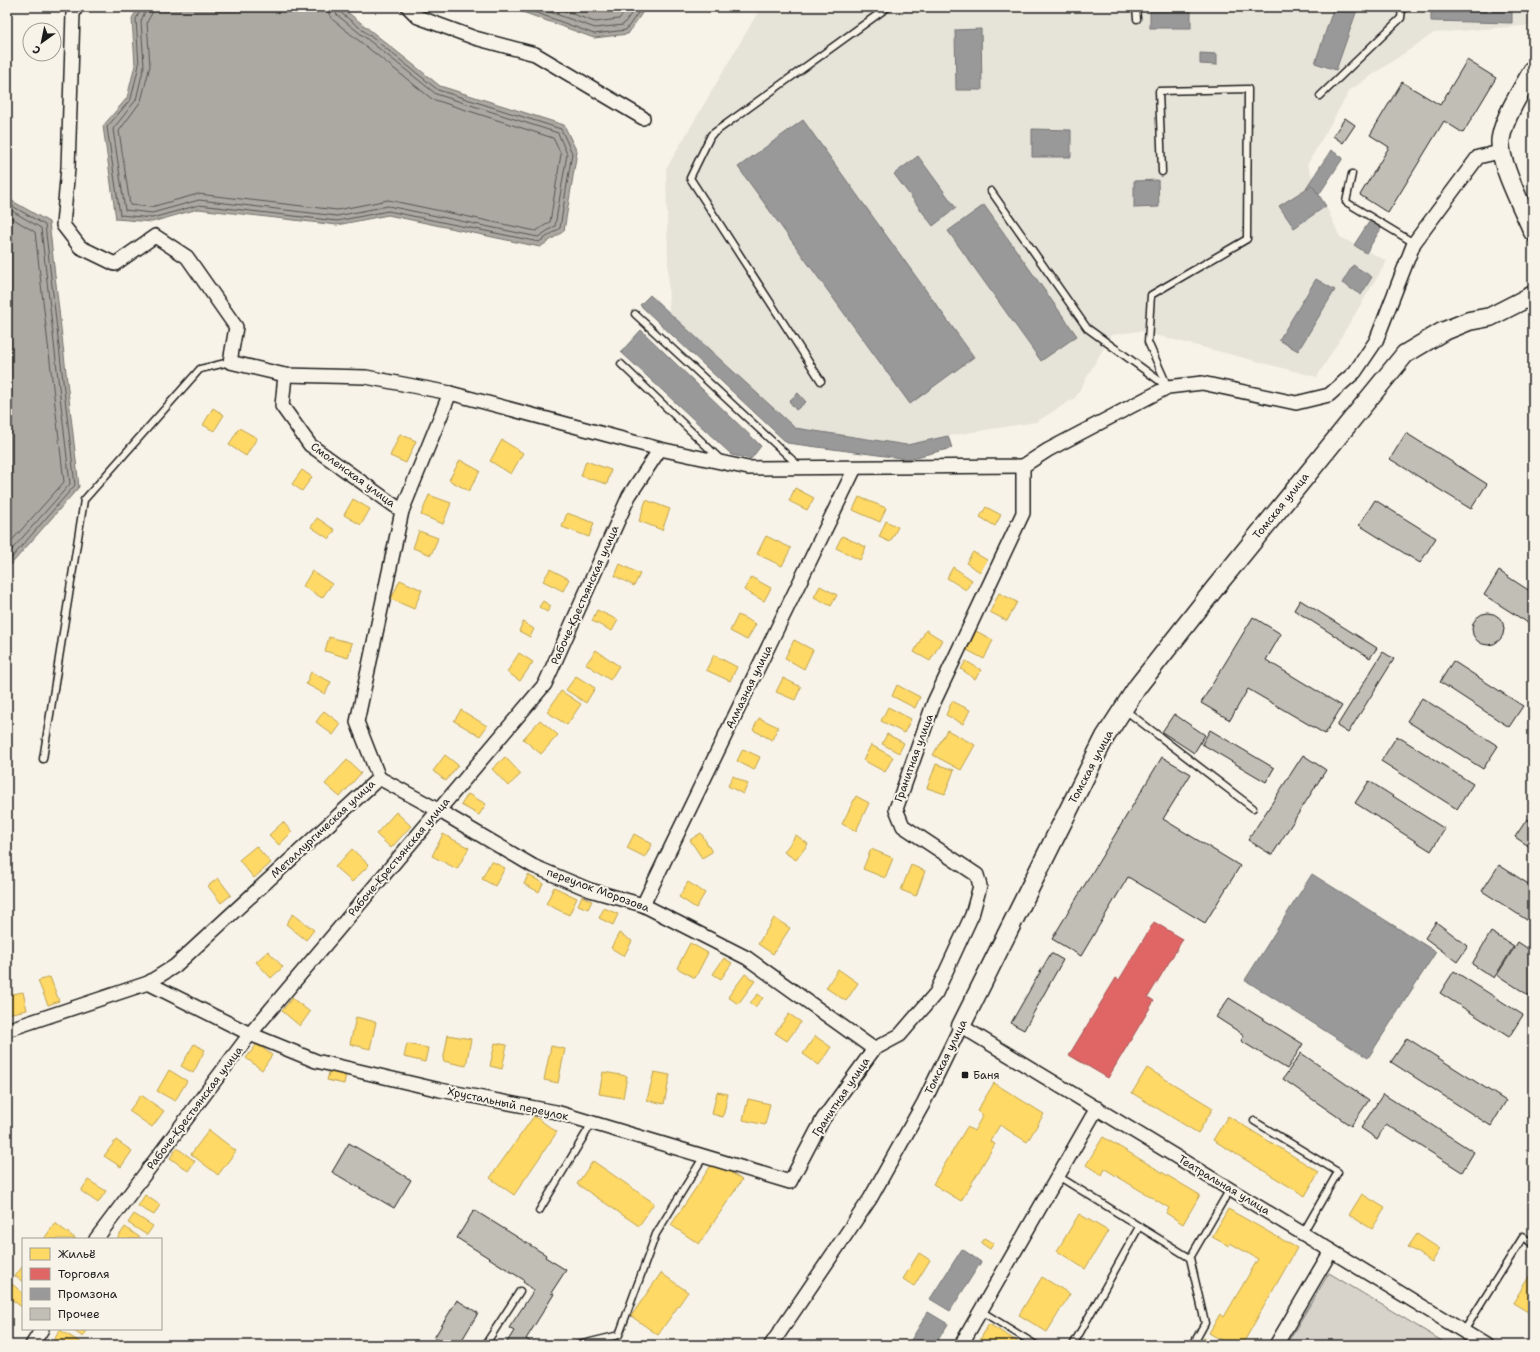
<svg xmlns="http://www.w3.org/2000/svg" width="1540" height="1352" viewBox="0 0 1540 1352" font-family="'Shantell Sans',sans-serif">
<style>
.built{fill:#e6e3d9}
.green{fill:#d7d3cb;stroke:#7a7874}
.water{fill:#aca9a2;stroke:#72716c}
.homes{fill:#ffd966;stroke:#bba050}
.shops{fill:#e06666;stroke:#a55050}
.industry{fill:#999;stroke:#747474}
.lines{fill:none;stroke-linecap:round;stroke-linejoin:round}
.shore{stroke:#565452;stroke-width:1}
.building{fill:#c0beb5;stroke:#1c1c1c}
.lane-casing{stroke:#1c1c1c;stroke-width:9}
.street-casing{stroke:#1c1c1c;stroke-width:16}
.secondary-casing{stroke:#1c1c1c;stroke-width:21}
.lane{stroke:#f7f3e8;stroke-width:6}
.street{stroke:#f7f3e8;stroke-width:13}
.secondary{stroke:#f7f3e8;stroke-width:18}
.poi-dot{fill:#1c1c1c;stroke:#f7f3e8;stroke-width:1.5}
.labels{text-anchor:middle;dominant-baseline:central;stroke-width:4;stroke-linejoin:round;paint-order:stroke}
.street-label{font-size:11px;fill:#1c1c1c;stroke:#f7f3e8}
.poi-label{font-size:11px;fill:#1c1c1c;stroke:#f7f3e8;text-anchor:start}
</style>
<rect width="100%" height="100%" fill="#f7f3e8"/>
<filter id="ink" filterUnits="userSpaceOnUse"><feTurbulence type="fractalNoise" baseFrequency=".025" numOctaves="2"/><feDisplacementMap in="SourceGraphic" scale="8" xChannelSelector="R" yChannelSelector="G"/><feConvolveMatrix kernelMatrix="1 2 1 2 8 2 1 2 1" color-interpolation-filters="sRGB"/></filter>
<g filter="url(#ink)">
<!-- built -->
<polygon class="built" points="761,7 1533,7 1533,25 1434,33 1350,90 1307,165 1340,237 1387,261 1317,377 1140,331 1111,335 1075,398 1036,422 948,436 907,445 795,428 669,313 666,169"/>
<!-- green -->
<polygon class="green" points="1329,1273 1447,1344 1447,1345 1286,1345"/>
<!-- water -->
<g class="water">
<polygon points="139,7 341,7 440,86 564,125 577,152 564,231 540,247 388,215 337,225 198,209 152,222 116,219 103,126 127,98 135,65 132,18"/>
<polygon points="509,7 646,7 628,34 594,38"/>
<polygon points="7,198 49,222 79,487 7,569"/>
</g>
<!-- homes -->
<g class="homes">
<polygon points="213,408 224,415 214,431 203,425"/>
<polygon points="239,428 257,438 246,456 229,445"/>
<polygon points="400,434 416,441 406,463 390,456"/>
<polygon points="502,440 523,453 511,474 490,461"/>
<polygon points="460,460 480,471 469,491 449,480"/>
<polygon points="586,461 611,470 607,484 581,476"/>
<polygon points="302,470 312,477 302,491 292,484"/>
<polygon points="795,488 814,498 807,510 789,501"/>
<polygon points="429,495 451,503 443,524 421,515"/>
<polygon points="859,497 886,508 880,522 853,510"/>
<polygon points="353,499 370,509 361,525 344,515"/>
<polygon points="646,500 670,509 662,530 639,521"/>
<polygon points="986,507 1001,515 995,526 980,517"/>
<polygon points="567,513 594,523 589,537 562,527"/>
<polygon points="317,518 335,530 329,539 311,527"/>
<polygon points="886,521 898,527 890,542 879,537"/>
<polygon points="419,531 438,538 431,555 413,548"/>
<polygon points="766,536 791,548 782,566 757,554"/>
<polygon points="842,536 866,547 860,560 836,548"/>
<polygon points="973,552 987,560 980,572 966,563"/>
<polygon points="620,564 640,574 634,586 615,576"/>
<polygon points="953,567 972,580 966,590 947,578"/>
<polygon points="550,569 569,579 563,591 543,581"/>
<polygon points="312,571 332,584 322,598 303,586"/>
<polygon points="751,577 771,588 764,601 744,590"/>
<polygon points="400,580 422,590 414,609 391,599"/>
<polygon points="820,586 837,595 831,606 814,597"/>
<polygon points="999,593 1017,602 1007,621 990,612"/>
<polygon points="543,601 551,606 547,612 539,607"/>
<polygon points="597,610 618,620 612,631 592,621"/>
<polygon points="738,615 756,624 747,640 730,631"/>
<polygon points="523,622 534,629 530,637 519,631"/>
<polygon points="926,630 942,640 930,661 914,652"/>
<polygon points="976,631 993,640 984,659 967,650"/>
<polygon points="329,637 352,643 348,658 325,651"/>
<polygon points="794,640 813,650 804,669 785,658"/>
<polygon points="596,650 619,666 610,680 586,664"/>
<polygon points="519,653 533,662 520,681 507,672"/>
<polygon points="714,655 737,667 730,681 706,670"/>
<polygon points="966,661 981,670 975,679 961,669"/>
<polygon points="311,672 331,682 325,694 306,684"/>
<polygon points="576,676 595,688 586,703 566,690"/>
<polygon points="783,678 801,687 795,700 776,692"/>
<polygon points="897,685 920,697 915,708 892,696"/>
<polygon points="561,691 581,704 567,725 547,712"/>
<polygon points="952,701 970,710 963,724 946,715"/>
<polygon points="888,707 911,719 904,733 881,721"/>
<polygon points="461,710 487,726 480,736 454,721"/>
<polygon points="324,711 341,724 333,735 316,722"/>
<polygon points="759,718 778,727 772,740 753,730"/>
<polygon points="540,720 558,735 541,754 523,739"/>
<polygon points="947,730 975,745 961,770 933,755"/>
<polygon points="887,734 904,743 899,753 882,744"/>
<polygon points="871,745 893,757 885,772 863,760"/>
<polygon points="743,749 760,757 754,770 737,761"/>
<polygon points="445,755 458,765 446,781 433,771"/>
<polygon points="505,757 521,774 508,786 492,769"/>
<polygon points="347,760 361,773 340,797 325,784"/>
<polygon points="936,764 954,770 945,794 927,788"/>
<polygon points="733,776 748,784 743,794 728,786"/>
<polygon points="468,794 486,804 479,815 461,805"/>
<polygon points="856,796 869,803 856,831 842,824"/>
<polygon points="396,812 411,826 391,848 376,834"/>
<polygon points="283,822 292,832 279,845 269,835"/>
<polygon points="701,833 712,852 702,858 690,840"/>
<polygon points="443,834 469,848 457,869 432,856"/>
<polygon points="634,834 652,844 645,857 627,848"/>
<polygon points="796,835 808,844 796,860 784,852"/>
<polygon points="256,846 271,863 254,878 239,860"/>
<polygon points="352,849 369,865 352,882 335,867"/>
<polygon points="871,849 893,858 885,878 863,869"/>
<polygon points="491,861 505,868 495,886 482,879"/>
<polygon points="911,865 925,871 916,896 901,890"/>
<polygon points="528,875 543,883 539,892 524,884"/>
<polygon points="218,878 231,895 221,903 208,886"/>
<polygon points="688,882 705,893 696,908 679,897"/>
<polygon points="554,887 577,898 569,915 546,904"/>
<polygon points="582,896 592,901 588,909 578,905"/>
<polygon points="604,908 618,914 613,925 599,918"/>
<polygon points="293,914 314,930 306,940 286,924"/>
<polygon points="774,918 790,928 773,954 758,944"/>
<polygon points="619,933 632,941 624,956 611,948"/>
<polygon points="690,943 708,953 695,978 677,968"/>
<polygon points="268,951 283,967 271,978 256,962"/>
<polygon points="724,958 732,963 721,979 713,974"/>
<polygon points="838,969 858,983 846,1001 826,988"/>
<polygon points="745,974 755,981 738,1004 728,997"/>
<polygon points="50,977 59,1001 48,1005 38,981"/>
<polygon points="23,992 27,1010 7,1014 7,995"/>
<polygon points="758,994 763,998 755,1007 750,1003"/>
<polygon points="292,998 310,1012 300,1026 282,1011"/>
<polygon points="789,1014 801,1022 787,1041 775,1033"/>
<polygon points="356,1017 376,1022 370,1049 350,1044"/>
<polygon points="448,1035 471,1039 466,1066 443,1061"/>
<polygon points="815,1036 831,1047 819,1065 803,1054"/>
<polygon points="495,1043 507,1045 502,1069 490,1066"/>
<polygon points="194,1044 205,1050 193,1073 181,1066"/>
<polygon points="257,1044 272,1055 262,1070 246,1058"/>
<polygon points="407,1044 428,1048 425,1062 404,1057"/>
<polygon points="551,1046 565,1049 558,1083 544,1080"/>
<polygon points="331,1065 347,1069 344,1084 327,1080"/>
<polygon points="1147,1068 1213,1108 1198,1133 1132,1093"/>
<polygon points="169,1070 187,1081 175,1101 157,1091"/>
<polygon points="603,1072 627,1076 623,1098 599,1094"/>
<polygon points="654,1072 670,1075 664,1104 647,1100"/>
<polygon points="994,1083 1044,1114 1027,1142 1000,1125 990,1141 995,1144 961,1201 933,1184 967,1127 974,1131 983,1115 977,1111"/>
<polygon points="717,1092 728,1094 723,1117 712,1114"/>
<polygon points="141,1095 164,1111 152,1127 129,1111"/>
<polygon points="748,1099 770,1104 765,1125 743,1120"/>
<polygon points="534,1116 557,1132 514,1195 490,1178"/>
<polygon points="1228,1116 1319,1172 1305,1196 1213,1140"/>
<polygon points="209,1130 236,1151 218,1175 191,1154"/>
<polygon points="1103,1137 1200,1195 1183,1224 1166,1213 1169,1208 1105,1169 1102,1175 1086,1165"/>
<polygon points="116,1140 132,1151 121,1167 104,1156"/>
<polygon points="177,1148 195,1161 188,1171 170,1158"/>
<polygon points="593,1161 654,1203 639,1226 577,1184"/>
<polygon points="714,1161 742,1180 699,1244 671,1225"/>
<polygon points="88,1180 106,1191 98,1203 81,1191"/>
<polygon points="1362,1194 1385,1208 1372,1229 1349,1215"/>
<polygon points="145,1195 160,1205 154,1215 138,1206"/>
<polygon points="1228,1209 1297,1248 1242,1345 1230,1345 1209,1333 1220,1314 1224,1317 1258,1259 1230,1243 1229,1246 1212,1237"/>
<polygon points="134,1214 153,1226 147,1235 128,1223"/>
<polygon points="1079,1214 1108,1231 1085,1269 1057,1251"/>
<polygon points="55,1223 76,1239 44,1239"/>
<polygon points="125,1227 142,1239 117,1239"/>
<polygon points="1417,1234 1440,1249 1432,1262 1408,1247"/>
<polygon points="984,1238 994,1243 990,1249 981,1243"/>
<polygon points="919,1253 930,1260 914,1286 903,1279"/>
<polygon points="23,1266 23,1282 15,1276"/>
<polygon points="1533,1270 1533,1315 1513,1303"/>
<polygon points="661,1273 688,1292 658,1335 631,1316"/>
<polygon points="1042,1277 1070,1294 1047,1332 1019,1315"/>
<polygon points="12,1284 23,1293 23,1308 7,1296 7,1289"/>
<polygon points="989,1324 1023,1345 977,1345"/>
<polygon points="71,1329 88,1329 83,1337"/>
<polygon points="60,1330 85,1345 55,1345 52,1343"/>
<polygon points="1204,1338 1215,1345 1199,1345"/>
</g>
<!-- shops -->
<polygon class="shops" points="1154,922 1183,939 1148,997 1154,1001 1108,1078 1069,1055 1116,978 1119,980"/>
<!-- industry -->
<g class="industry">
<polygon points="991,7 1024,7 1024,9 991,8"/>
<rect x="1150" y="7" width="41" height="21"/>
<polygon points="1334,7 1358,7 1336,70 1315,63"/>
<polygon points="1431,7 1512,7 1512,23 1431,21"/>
<polygon points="981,29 982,90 956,90 955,30"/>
<polygon points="1200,53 1217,54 1217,65 1200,64"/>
<polygon points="803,120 974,357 910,404 738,167"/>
<polygon points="1032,129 1071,130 1071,157 1032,157"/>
<polygon points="1331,150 1343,158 1318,196 1306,188"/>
<polygon points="918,156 956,208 933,226 894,174"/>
<polygon points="1158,180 1159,207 1134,208 1134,181"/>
<polygon points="1312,185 1326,206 1294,228 1279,206"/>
<polygon points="984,205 1077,336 1041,361 948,231"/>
<polygon points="1371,219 1382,227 1366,253 1354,245"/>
<polygon points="1353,265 1372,277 1361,295 1342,283"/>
<polygon points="1316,279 1335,290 1298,351 1279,340"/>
<polygon points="650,295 795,428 907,445 948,436 952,448 908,459 787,443 640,305"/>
<polygon points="641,330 761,446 751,459 732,455 621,352"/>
<polygon points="798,393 806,402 796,410 789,401"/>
<polygon points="1312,874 1436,952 1368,1058 1245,980"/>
<polygon points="962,1249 981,1262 950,1311 930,1299"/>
<polygon points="928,1312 948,1324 935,1345 908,1345"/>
</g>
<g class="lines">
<!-- shore -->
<g class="shore">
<polyline points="142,7 136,19 139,65 131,99 107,127 120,215 152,218 199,205 337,221 388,211 539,242 560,228 572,153 561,129 438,90 340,12 339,7"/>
<polyline points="147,7 141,21 144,66 136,100 113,129 125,210 152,213 199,200 337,216 388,206 538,237 555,226 567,154 558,133 436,94 337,15 334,7"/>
<polyline points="153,7 152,13 147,22 150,66 141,101 119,131 130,205 151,207 198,194 337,210 388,200 536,231 550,222 561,154 553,138 432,99 333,20 329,14 328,7"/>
<polyline points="521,7 594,34 626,30 642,7"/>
<polyline points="536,7 595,28 623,25 636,7"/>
<polyline points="553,7 595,22 619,19 628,7"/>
<polyline points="7,203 45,225 75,485 7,563"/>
<polyline points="7,208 41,228 70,484 7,555"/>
<polyline points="7,215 35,232 64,482 7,546"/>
</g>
</g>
<!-- building -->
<g class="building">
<polygon points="1467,60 1496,78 1463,133 1444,121 1388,213 1360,195 1389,147 1370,135 1402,82 1440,105"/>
<polygon points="1345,118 1355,125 1343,143 1333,136"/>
<polygon points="1406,433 1487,484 1471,509 1390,459"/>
<polygon points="1375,500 1436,538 1420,563 1359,525"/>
<polygon points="1499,571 1533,593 1533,626 1484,595"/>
<polygon points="1300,600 1377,648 1370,658 1294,610"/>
<circle cx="1488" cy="629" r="16"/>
<polygon points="1253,617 1281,634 1266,660 1342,706 1325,734 1248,689 1230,720 1201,703"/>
<polygon points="1383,652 1394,659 1348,733 1337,726"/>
<polygon points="1453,661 1523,706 1509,727 1440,682"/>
<polygon points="1422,698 1498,746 1483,769 1407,721"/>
<polygon points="1174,714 1205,735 1194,753 1162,732"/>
<polygon points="1210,730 1274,768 1266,782 1202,744"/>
<polygon points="1397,736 1473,784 1457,809 1381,761"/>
<polygon points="1303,755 1326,770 1272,855 1248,840"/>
<polygon points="1162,757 1191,774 1163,819 1240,866 1205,923 1128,877 1081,956 1052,939"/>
<polygon points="1369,781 1445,829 1431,851 1355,803"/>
<polygon points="1527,819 1533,823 1533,849 1515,837"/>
<polygon points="1499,865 1533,887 1533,924 1482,891"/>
<polygon points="1436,922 1468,946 1457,962 1425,938"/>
<polygon points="1491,932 1514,946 1494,978 1472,964"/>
<polygon points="1518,942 1533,952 1533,998 1497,975"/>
<polygon points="1051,953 1063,960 1024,1030 1011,1023"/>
<polygon points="1454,971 1523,1015 1509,1037 1440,993"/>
<polygon points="1229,998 1303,1044 1287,1069 1241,1041 1244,1035 1216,1017"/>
<polygon points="1407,1038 1506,1101 1491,1126 1391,1062"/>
<polygon points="1301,1053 1369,1100 1351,1126 1283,1079"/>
<polygon points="1383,1094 1474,1152 1462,1172 1386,1124 1377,1139 1361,1128"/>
<polygon points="349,1143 411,1180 394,1208 332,1172"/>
<polygon points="474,1210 546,1255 545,1257 566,1270 551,1293 554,1294 526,1339 536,1345 505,1345 514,1331 509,1328 534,1290 523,1282 524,1280 457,1238"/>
<polygon points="457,1300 478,1313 459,1345 446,1345 434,1338"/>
</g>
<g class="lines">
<defs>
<g id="lane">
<polyline points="1136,7 1137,19"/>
<polyline points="1320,96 1401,18 1402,7"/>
<polyline points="1352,174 1346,202 1414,243"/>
<polyline points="991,191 1087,328 1168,387 1148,342 1151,295 1247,239 1248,89 1159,91 1162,172"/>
<polyline points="635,314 799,466"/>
<polyline points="621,364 720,459"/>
<polyline points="821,381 690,178 711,135 888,7"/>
<polyline points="1125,710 1253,808"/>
<polyline points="43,759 84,500 200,369 230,362"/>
<polyline points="1254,1121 1338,1172 1303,1233"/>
<polyline points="1058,1176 1190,1258"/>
<polyline points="539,1211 592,1123"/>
<polyline points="981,1311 1036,1345"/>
<polyline points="1464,1331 1523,1237 1533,1244"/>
<polyline points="485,1345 520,1291"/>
<polyline points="578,1345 619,1335 656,1234 704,1156"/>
<polyline points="1073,1345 1139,1227"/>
<polyline points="1193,1345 1205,1323 1190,1258 1230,1189"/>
</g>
<g id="street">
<polyline points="76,7 73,14 68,168 63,225 80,247 115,264 155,236 187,257 236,327 230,362 285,375 366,377 450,393 660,449 748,468 1023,466 1048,450 1168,387 1202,383 1296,403 1329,395 1355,372 1376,341 1414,243 1478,157 1500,152"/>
<polyline points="408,7 418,17 475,38 535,54 643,118"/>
<polyline points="285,375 282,406 310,445 402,511"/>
<polyline points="379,778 438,810 533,866 590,890 643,905 747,958 874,1049"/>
<polyline points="643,905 855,468"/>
<polyline points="148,983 250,1034 316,1061 440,1090 556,1112 790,1182 823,1119 874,1049 900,1035 936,993 972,915 980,886 977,875 903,826 896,809 934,702 1023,513 1023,466"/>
<polyline points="7,1030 148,983 175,966 379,778 357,722 402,511 450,393"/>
<polyline points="96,1239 250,1034 545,684 629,496 660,449"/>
<polyline points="32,1345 42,1329"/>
<polyline points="771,1345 870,1199 923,1104 961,1026 1486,1345"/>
<polyline points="961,1345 1097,1108"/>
<polyline points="1276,1345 1331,1251"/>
</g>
<g id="secondary">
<path d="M1533 70C1522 89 1505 116 1501 137 1496 158 1524 210 1533 232"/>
<polyline points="961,1026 1105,737 1138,686 1215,588 1405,354 1442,332 1469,321 1490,317 1533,295"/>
</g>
</defs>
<!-- lane casing -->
<use href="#lane" class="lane-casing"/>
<!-- street casing -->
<use href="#street" class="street-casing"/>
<!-- secondary casing -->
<use href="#secondary" class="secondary-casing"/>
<!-- lane -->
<use href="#lane" class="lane"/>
<!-- street -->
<use href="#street" class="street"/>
<!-- secondary -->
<use href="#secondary" class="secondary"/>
</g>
</g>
<!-- markers -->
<rect class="poi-dot" x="961" y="1071" width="8" height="8" rx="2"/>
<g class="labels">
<!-- street labels -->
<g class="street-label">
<text transform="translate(353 475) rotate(36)">Смоленская улица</text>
<text transform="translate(1281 506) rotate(-51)">Томская улица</text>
<text transform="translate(585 595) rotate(-66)">Рабоче-Крестьянская улица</text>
<text transform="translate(749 687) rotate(-64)">Алмазная улица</text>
<text transform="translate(914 758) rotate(-70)">Гранитная улица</text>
<text transform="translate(1091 767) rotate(-62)">Томская улица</text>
<text transform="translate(323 829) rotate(-43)">Металлургическая улица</text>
<text transform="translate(399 857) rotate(-50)">Рабоче-Крестьянская улица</text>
<text transform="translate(598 890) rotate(20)">переулок Морозова</text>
<text transform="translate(946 1057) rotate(-64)">Томская улица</text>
<text transform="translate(841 1097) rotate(-56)">Гранитная улица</text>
<text transform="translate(508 1104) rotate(12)">Хрустальный переулок</text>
<text transform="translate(195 1108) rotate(-53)">Рабоче-Крестьянская улица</text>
<text transform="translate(1224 1185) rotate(31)">Театральная улица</text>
</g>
<!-- poi labels -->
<g class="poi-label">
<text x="973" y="1075">Баня</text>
</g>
</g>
<!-- margin -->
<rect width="1540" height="1352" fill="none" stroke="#f7f3e8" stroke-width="24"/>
<rect x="12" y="12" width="1516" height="1328" fill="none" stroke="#1c1c1c" stroke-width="1.5" filter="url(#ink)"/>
<!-- legend -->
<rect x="22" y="1238" width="140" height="92" fill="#f7f3e8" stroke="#9f9d96"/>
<rect x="30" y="1248" width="20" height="12" fill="#ffd966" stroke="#9f9d96"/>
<text x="58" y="1258" font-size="12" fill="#1c1c1c">Жильё</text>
<rect x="30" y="1268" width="20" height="12" fill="#e06666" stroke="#9f9d96"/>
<text x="58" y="1278" font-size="12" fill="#1c1c1c">Торговля</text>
<rect x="30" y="1288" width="20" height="12" fill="#999999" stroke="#9f9d96"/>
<text x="58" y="1298" font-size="12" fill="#1c1c1c">Промзона</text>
<rect x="30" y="1308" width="20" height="12" fill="#c0beb5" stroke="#9f9d96"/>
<text x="58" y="1318" font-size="12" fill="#1c1c1c">Прочее</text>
<!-- north arrow -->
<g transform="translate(42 42) rotate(213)"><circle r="19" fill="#f7f3e8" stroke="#9f9d96"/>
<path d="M0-3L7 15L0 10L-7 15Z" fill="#1c1c1c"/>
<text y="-6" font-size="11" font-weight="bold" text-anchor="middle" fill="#1c1c1c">С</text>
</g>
</svg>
